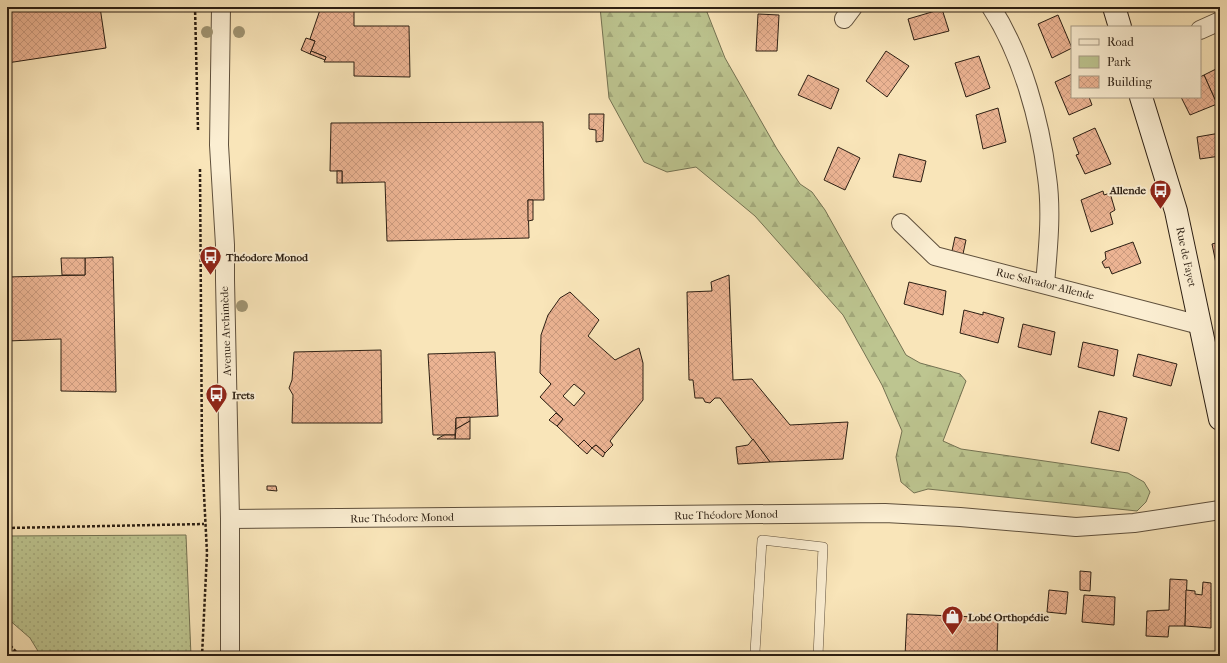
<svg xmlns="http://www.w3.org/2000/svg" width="1227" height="663" viewBox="0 0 1227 663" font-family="'IM FELL French Canon',serif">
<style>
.green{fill:url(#green-dots);stroke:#747252}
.forest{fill:url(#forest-firs);stroke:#747252}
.building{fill:url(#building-cross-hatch);stroke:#2c1f13;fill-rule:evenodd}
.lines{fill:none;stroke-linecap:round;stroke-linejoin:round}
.service-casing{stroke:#5f503c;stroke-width:10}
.minor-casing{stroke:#5f503c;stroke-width:20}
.secondary-casing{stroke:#2c1f13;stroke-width:24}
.path{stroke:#2c1f13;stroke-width:2.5;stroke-dasharray:3 2;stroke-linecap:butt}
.service{stroke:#fbeed2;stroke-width:9}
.minor{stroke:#fbeed2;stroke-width:18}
.secondary{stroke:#fbeed2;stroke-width:22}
.tree{fill:#a09472}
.labels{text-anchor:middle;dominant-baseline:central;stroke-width:4;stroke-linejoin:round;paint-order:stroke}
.poi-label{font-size:11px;font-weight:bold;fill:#2c1f13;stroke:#fbeed2;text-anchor:start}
.street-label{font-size:11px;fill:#2c1f13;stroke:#fbeed2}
</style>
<defs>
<pattern id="green-dots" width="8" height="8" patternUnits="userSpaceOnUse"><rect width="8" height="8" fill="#bdc590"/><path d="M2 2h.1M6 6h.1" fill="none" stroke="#a3a97b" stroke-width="1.8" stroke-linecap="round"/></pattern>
<pattern id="forest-firs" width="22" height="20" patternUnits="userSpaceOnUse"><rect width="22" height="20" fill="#bdc590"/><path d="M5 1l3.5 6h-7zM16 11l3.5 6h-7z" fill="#a3a97b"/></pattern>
<pattern id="building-cross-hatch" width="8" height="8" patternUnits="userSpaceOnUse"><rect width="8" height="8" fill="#ecb493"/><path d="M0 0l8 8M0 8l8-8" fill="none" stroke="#cb9a7e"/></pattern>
</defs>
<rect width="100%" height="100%" fill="#f9e5b9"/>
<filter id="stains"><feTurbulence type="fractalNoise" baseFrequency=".005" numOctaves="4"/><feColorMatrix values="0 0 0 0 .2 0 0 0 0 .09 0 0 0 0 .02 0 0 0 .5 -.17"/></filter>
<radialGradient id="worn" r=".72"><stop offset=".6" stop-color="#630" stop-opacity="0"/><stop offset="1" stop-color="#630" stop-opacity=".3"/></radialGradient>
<!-- green -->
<polygon class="green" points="186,535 191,656 41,656 30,638 7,618 7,536"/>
<!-- forest -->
<polygon class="forest" points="600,7 705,7 725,58 777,149 800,184 812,192 825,210 906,355 920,363 960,374 966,381 943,441 961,449 1128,473 1144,482 1150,492 1146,502 1137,511 928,489 914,493 901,482 896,457 902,431 882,385 843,315 755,216 696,167 667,172 644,162 609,98"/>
<!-- building -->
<g class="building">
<polygon points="7,7 100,7 106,48 7,63"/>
<polygon points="321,7 342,7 354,11 354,26 409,26 410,77 354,76 354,62 324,62 326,57 311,51 315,41 310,39"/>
<polygon points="942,9 949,31 914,40 908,19"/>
<polygon points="758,14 779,15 777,51 756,51"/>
<polygon points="1058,15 1072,48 1052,58 1038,24"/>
<polygon points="306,38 315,41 310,54 301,50"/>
<polygon points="311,51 326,57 325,60 310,54"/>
<polygon points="886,51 909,66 887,97 866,81"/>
<polygon points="979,56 990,88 966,97 955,63"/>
<polygon points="1220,67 1220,100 1216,102 1204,75"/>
<polygon points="1072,74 1072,97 1089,97 1092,105 1069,115 1055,82"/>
<polygon points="808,75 839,89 831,109 798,95"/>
<polygon points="1204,75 1217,104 1190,115 1181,97 1200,97 1200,77"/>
<polygon points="998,108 1006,142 983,149 976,115"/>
<polygon points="589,114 604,114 603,141 596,142 596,130 589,129"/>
<polygon points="543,122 544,200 528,200 529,238 387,241 385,182 342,183 342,171 330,171 331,123"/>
<polygon points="1095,128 1111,164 1085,174 1076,155 1079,154 1073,138"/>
<polygon points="1220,133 1220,156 1200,159 1197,137"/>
<polygon points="838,147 860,158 845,190 824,180"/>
<polygon points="899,154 926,161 921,182 893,177"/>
<rect x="337" y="171" width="5" height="12"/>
<polygon points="1103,191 1104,195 1110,193 1115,210 1110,213 1113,224 1091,232 1081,200"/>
<polygon points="528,200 533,200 533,220 528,221"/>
<polygon points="955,237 966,240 963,254 952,251"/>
<polygon points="1133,242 1141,263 1112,274 1109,267 1105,268 1102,262 1106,259 1105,252"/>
<polygon points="1220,242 1220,272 1218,273 1212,244"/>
<polygon points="113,257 116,392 61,391 61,339 7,341 7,277 85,275 85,258"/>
<polygon points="61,258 85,258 85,275 62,275"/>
<polygon points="729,275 733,380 752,379 790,425 848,422 843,459 770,462 720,398 715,398 710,403 705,402 703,398 695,398 693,380 689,380 687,292 712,291 711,282"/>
<polygon points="909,282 946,291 943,315 904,304"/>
<path d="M570 292 599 320 588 336 615 360 639 348 643 363V400L610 441 613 445 605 453 596 445 592 448 584 440 578 446 557 426 563 419 540 397 551 384 540 373 541 335 548 315 560 298ZM574 384 585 393 574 406 563 396Z"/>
<polygon points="964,310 983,315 983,312 1004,318 998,343 960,333"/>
<polygon points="1023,324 1055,332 1051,355 1018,347"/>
<polygon points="1083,342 1118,350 1114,376 1078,367"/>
<polygon points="381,350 382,423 292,423 293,395 289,388 292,380 294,352"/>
<polygon points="495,352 498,416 456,418 455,435 433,435 428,354"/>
<polygon points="1138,354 1177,364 1171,386 1133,376"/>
<polygon points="1099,411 1127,418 1119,451 1091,443"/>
<polygon points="556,413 563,419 557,426 549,420"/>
<polygon points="470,417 470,421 456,429 456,418"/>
<polygon points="470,421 470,439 455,439 456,429"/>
<polygon points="444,435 455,435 455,439 437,439"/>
<polygon points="753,439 770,462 738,464 736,447 748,445"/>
<polygon points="584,440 592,448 587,454 578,446"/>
<polygon points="596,445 605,453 603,457 592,448"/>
<polygon points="267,486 276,486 277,491 267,490"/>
<polygon points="1080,571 1091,572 1090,591 1080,590"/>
<polygon points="1170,579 1187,580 1185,626 1169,626 1168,637 1146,636 1147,611 1169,610"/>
<polygon points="1203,582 1211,583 1211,628 1185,626 1186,590 1195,591 1195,594 1202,595"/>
<polygon points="1049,590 1068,592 1066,614 1047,612"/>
<polygon points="1084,595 1115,597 1114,625 1082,622"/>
<polygon points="907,614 998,618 997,656 905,656"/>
</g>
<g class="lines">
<defs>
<polyline id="service" points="758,656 755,652 762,540 823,547 818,656"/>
<g id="minor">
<polyline points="221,7 219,145 225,245 225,280 230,519 230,656"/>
<path d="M991 7C1022 55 1040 120 1047 177 1052 212 1048 248 1045 284"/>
<polyline points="844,19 853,7"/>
<polyline points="1200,30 1220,21"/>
<polyline points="901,223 935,256 1200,325"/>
<polyline points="230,519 885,513 960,517 1076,527 1134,523 1220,510"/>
</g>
<g id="secondary">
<polyline points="1114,7 1120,27"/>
<polyline points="1141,97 1176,211 1220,419"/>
</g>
</defs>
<!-- service casing -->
<use href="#service" class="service-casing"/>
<!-- minor casing -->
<use href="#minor" class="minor-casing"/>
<!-- secondary casing -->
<use href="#secondary" class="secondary-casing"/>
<!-- path -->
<g class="path">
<polyline points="195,7 198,130"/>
<polyline points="200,169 202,455 207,553 202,656"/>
<polyline points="7,528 204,524"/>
<polyline points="7,642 20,656"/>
</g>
<!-- service -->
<use href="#service" class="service"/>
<!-- minor -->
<use href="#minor" class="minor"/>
<!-- secondary -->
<use href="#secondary" class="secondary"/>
</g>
<!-- trees -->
<g class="tree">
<circle cx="207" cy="32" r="6"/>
<circle cx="239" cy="32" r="6"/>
<circle cx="242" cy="306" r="6"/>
</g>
<!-- icons -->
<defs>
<symbol id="bus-pin" viewBox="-11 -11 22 30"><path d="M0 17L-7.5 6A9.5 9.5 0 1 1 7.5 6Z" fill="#8f2418" stroke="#fbeed2"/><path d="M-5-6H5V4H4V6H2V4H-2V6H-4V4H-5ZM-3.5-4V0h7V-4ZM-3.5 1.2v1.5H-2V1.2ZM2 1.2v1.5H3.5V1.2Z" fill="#fff"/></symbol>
<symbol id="shop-pin" viewBox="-11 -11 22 30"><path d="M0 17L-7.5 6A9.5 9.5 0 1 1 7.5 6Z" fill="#8f2418" stroke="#fbeed2"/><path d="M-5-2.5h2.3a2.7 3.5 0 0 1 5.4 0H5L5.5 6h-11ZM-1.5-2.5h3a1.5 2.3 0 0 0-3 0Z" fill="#fff"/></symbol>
</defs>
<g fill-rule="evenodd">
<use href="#bus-pin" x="1148" y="178" width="25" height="34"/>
<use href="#bus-pin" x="198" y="244" width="25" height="34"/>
<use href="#bus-pin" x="204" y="382" width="25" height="34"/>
<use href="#shop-pin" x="940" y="604" width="25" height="34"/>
</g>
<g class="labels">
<!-- poi labels -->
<g class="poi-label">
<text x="1146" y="190" text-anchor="end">Allende</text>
<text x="226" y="257">Théodore Monod</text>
<text x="232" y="395">Irets</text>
<text x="968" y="617">Lobé Orthopédie</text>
</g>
<!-- street labels -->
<g class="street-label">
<text transform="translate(1186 257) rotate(78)">Rue de Fayet</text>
<text transform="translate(1045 284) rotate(14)">Rue Salvador Allende</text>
<text transform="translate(226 331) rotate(-92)">Avenue Archimède</text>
<text transform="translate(726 515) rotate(-1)">Rue Théodore Monod</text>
<text transform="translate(402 518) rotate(-1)">Rue Théodore Monod</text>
</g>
</g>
<!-- margin -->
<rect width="1227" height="663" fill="none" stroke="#f9e5b9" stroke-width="24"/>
<rect x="8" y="8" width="1211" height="647" fill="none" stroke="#2c1f13" stroke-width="2"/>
<rect x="12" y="12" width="1203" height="639" fill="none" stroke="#2c1f13"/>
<!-- legend -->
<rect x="1071" y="26" width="130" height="72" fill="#fbeed2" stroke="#a89b86"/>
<rect x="1079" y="39" width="20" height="6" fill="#fbeed2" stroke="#a89b86"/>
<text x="1107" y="46" font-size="12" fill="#2c1f13">Road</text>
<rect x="1079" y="56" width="20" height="12" fill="#bdc590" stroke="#a89b86"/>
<text x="1107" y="66" font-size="12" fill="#2c1f13">Park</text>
<rect x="1079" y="76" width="20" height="12" fill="url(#building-cross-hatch)" stroke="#a89b86"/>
<text x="1107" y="86" font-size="12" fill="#2c1f13">Building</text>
<rect width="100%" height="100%" filter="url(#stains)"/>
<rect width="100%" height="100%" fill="url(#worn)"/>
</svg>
